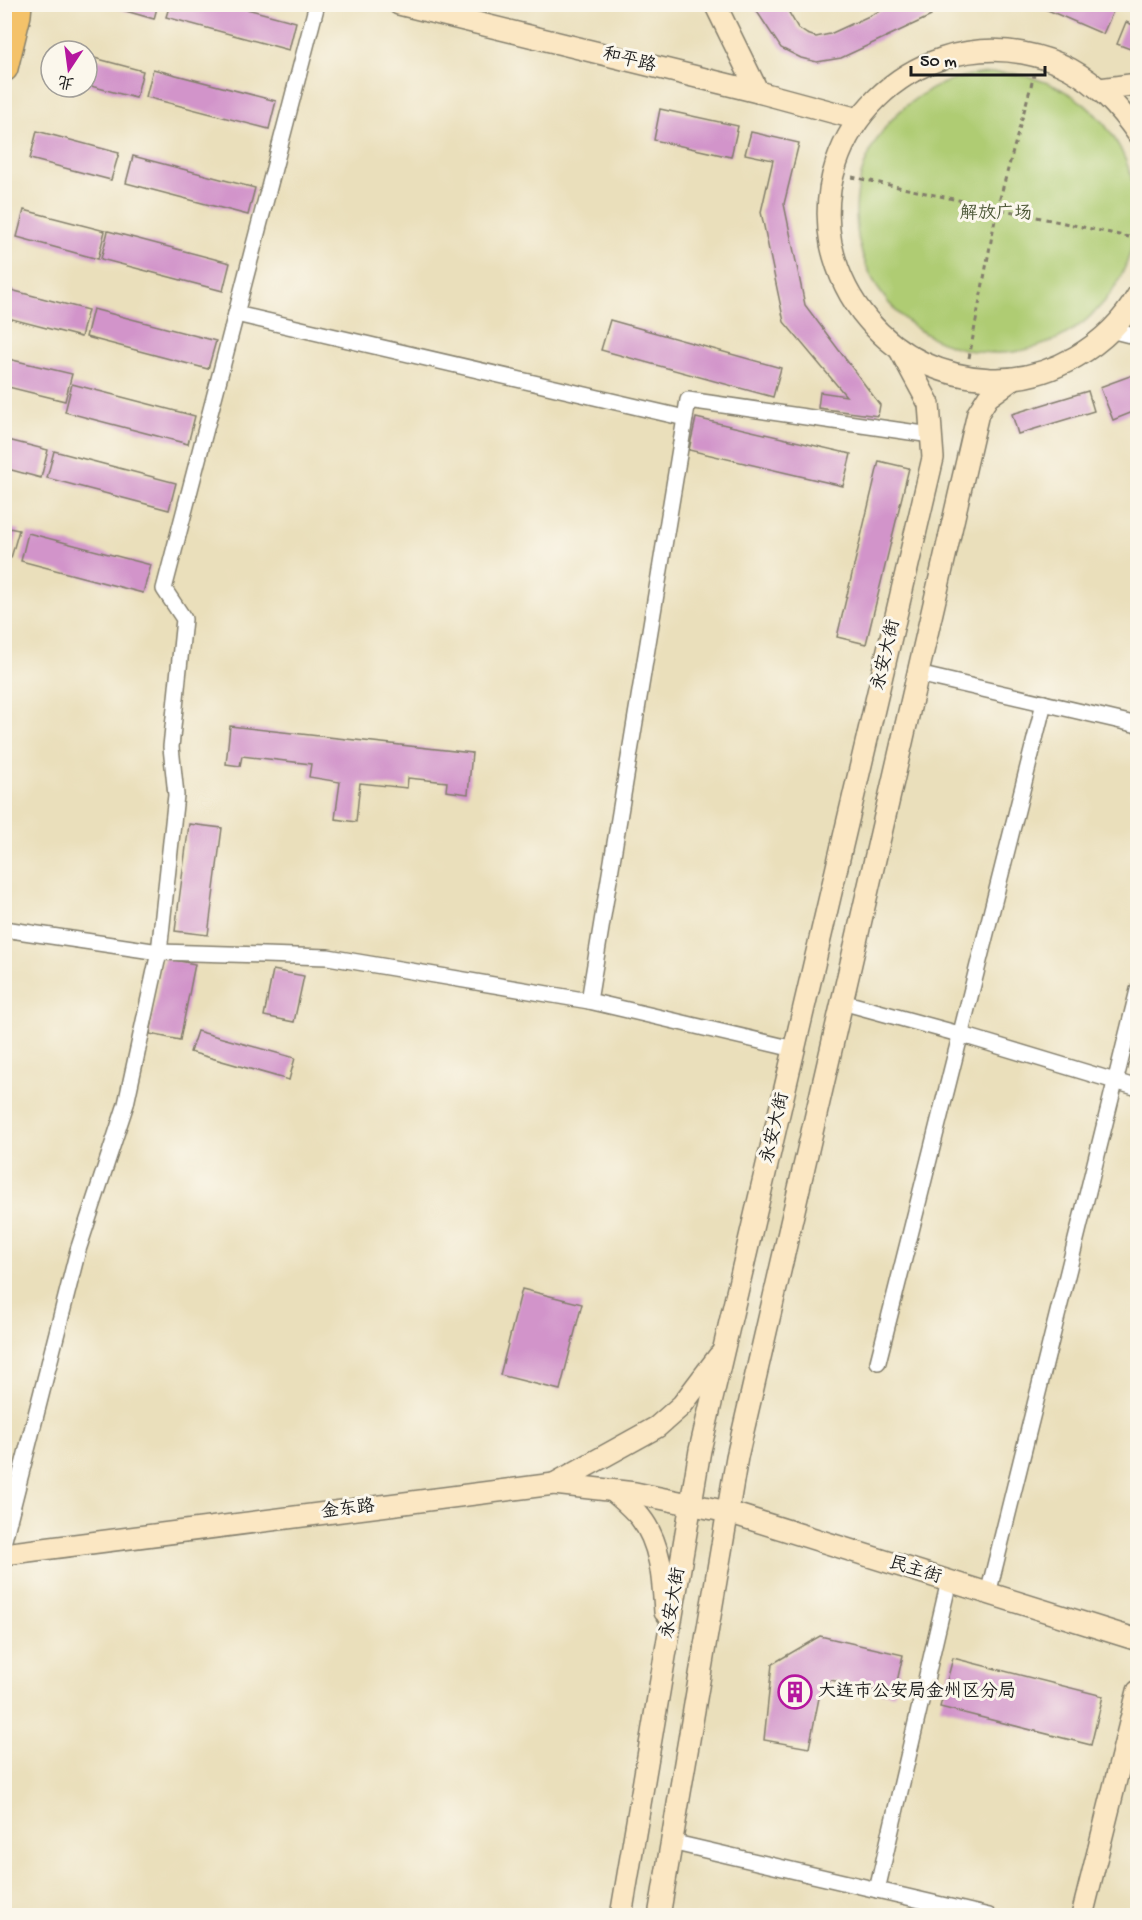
<svg xmlns="http://www.w3.org/2000/svg" width="1142" height="1920" viewBox="0 0 1142 1920" font-family="'Gochi Hand','LXGW WenKai TC',sans-serif">
<style>
.park{fill:#afcc73;stroke:#667448;stroke-width:1.5}
.building{fill:#d294ca}
.lines{fill:none;stroke-linecap:round;stroke-linejoin:round}
.street-casing{stroke:#837e6c;stroke-width:18}
.secondary-casing{stroke:#837e6c;stroke-width:24}
.highway-casing{stroke:#837e6c;stroke-width:30}
.path{stroke:#837e6c;stroke-width:3;stroke-dasharray:4.5 4.5;stroke-linecap:butt}
.street{stroke:#fff;stroke-width:15}
.secondary{stroke:#fbe7c3;stroke-width:21}
.highway{stroke:#f4c26a;stroke-width:27}
.labels{text-anchor:middle;dominant-baseline:central;stroke-width:6;stroke-linejoin:round;paint-order:stroke}
.street-label{font-size:18px;fill:#1c1c1c;stroke:#fbf7ec}
.park-label{font-size:18px;fill:#4f5a3a;stroke:#fbf7ec}
.poi-label{font-size:18px;fill:#1c1c1c;stroke:#fbf7ec;text-anchor:start}
</style>
<rect width="100%" height="100%" fill="#fbf7ec"/>
<filter id="ink" filterUnits="userSpaceOnUse"><feTurbulence type="fractalNoise" baseFrequency=".0167" numOctaves="2"/><feDisplacementMap in="SourceGraphic" scale="12" xChannelSelector="R" yChannelSelector="G"/><feConvolveMatrix kernelMatrix="1 2 1 2 8 2 1 2 1" color-interpolation-filters="sRGB"/></filter>
<filter id="wash" filterUnits="userSpaceOnUse"><feTurbulence type="fractalNoise" baseFrequency=".008" numOctaves="4" result="noise"/><feDisplacementMap in="SourceGraphic" scale="24" xChannelSelector="R" yChannelSelector="G"/><feGaussianBlur stdDeviation="1.35" result="paint"/><feColorMatrix in="noise" values="0 0 0 0 0 0 0 0 0 0 0 0 0 0 0 0 0 1.4 0 .05"/><feComposite in="paint" operator="in"/></filter>
<g filter="url(#wash)">
<rect width="100%" height="100%" fill="#eadfbb"/>
<!-- park -->
<circle class="park" cx="996" cy="213" r="140"/>
<g id="blocks">
<!-- building -->
<g class="building">
<polygon points="101,4 158,4 154,19"/>
<polygon points="170,4 228,4 296,22 289,50 166,17"/>
<polygon points="752,4 784,4 798,28 807,34 816,37 830,34 895,4 926,4 931,16 841,58 817,62 801,58 781,48"/>
<polygon points="938,4 1109,4 1115,7 1103,34 1043,8 938,7"/>
<polygon points="1126,22 1138,27 1138,52 1117,44"/>
<polygon points="87,56 143,71 136,98 87,85"/>
<polygon points="153,69 276,101 269,129 146,97"/>
<polygon points="660,109 738,126 731,157 654,140"/>
<polygon points="37,131 119,153 111,180 30,159"/>
<polygon points="751,132 799,143 784,204 805,305 880,405 878,416 818,408 820,392 846,396 784,322 761,212 773,160 745,154"/>
<polygon points="133,156 255,188 248,215 126,183"/>
<polygon points="24,210 105,231 98,259 17,237"/>
<polygon points="108,231 230,263 223,291 101,259"/>
<polygon points="7,289 88,310 81,337 4,317 4,297"/>
<polygon points="93,309 216,341 208,369 86,337"/>
<polygon points="610,320 781,368 773,397 601,350"/>
<polygon points="4,358 72,374 65,401 4,386"/>
<polygon points="1138,373 1138,410 1113,420 1100,387"/>
<polygon points="72,384 195,416 188,444 65,412"/>
<polygon points="1088,391 1094,411 1018,434 1012,414"/>
<polygon points="696,418 851,454 843,486 689,450"/>
<polygon points="4,439 48,450 41,478 4,468"/>
<polygon points="54,451 176,483 169,510 47,478"/>
<polygon points="879,461 909,468 866,644 837,637"/>
<polygon points="4,527 19,530 11,558 4,557"/>
<polygon points="28,533 151,565 143,593 21,561"/>
<polygon points="230,726 472,753 468,794 446,791 447,782 408,778 407,788 360,783 356,822 335,819 340,782 309,777 311,764 242,756 240,766 226,764"/>
<polygon points="189,824 222,828 208,935 175,931"/>
<polygon points="164,958 195,964 180,1040 150,1034"/>
<polygon points="273,970 304,976 294,1022 264,1016"/>
<polygon points="197,1031 295,1058 289,1080 190,1052"/>
<polygon points="522,1289 582,1304 560,1390 500,1375"/>
<polygon points="820,1636 903,1655 894,1695 831,1680 821,1688 809,1748 764,1740 772,1664"/>
<polygon points="953,1658 1103,1696 1091,1745 940,1707"/>
</g>
</g>
</g>
<g filter="url(#ink)">
<use href="#blocks" fill-opacity="0" stroke="#837e6c" stroke-width="1.5"/>
<g class="lines">
<defs>
<g id="street">
<polyline points="236,314 685,418"/>
<polyline points="1110,330 1138,337"/>
<polyline points="918,674 1138,725"/>
<polyline points="4,929 159,952 328,957 589,1001"/>
<polyline points="842,1002 959,1034 1138,1088"/>
<polyline points="794,1049 589,1001 688,400 931,435"/>
<polyline points="878,1362 1044,703"/>
<polyline points="4,1540 78,1250 126,1104 159,952 176,795 171,747 184,619 164,589 317,4"/>
<polyline points="988,1594 1138,990"/>
<polyline points="671,1842 989,1916"/>
<polyline points="877,1890 949,1581"/>
</g>
<g id="secondary">
<polyline points="399,4 758,92 858,119"/>
<polyline points="715,4 758,92"/>
<polyline points="1100,89 1138,84"/>
<path d="M1138 134C1119 107 1099 85 1070 69 1055 61 1039 56 1023 53 911 33 810 130 831 244 837 272 849 298 868 320 899 357 943 377 991 379 1050 381 1109 346 1138 295"/>
<polyline points="554,1484 657,1427 682,1405 719,1356"/>
<path d="M613 1491C622 1499 632 1507 640 1517 661 1543 663 1580 665 1612"/>
<polyline points="4,1554 554,1484 635,1493 728,1512 1138,1640"/>
<polyline points="621,1916 700,1450 933,458 929,404 900,350"/>
<polyline points="659,1916 737,1457 978,413 988,397 1013,379"/>
<polyline points="1082,1916 1138,1691"/>
</g>
<polyline id="highway" points="4,68 17,15 18,4"/>
</defs>
<!-- street casing -->
<use href="#street" class="street-casing"/>
<!-- secondary casing -->
<use href="#secondary" class="secondary-casing"/>
<!-- highway casing -->
<use href="#highway" class="highway-casing"/>
<!-- path -->
<g class="path">
<polyline points="852,177 1138,239"/>
<polyline points="969,358 997,209 1034,75"/>
</g>
<!-- street -->
<use href="#street" class="street"/>
<!-- secondary -->
<use href="#secondary" class="secondary"/>
<!-- highway -->
<use href="#highway" class="highway"/>
</g>
</g>
<!-- icons -->
<defs>
<symbol id="building-ring" viewBox="-11 -11 22 22"><circle r="9.5" fill="#fbf7ec" stroke="#b5179e" stroke-width="1.5"/><path d="M-4-6H4V6H1V3H-1V6H-4ZM-2.5-4.3h1.7v1.8h-1.7ZM.8-4.3h1.7v1.8H.8ZM-2.5-1h1.7V.8h-1.7ZM.8-1h1.7V.8H.8Z" fill="#b5179e"/></symbol>
</defs>
<g fill-rule="evenodd">
<use href="#building-ring" x="776" y="1673" width="38" height="38"/>
</g>
<g class="labels">
<!-- street labels -->
<g class="street-label">
<text transform="translate(629 61) rotate(14)">和平路</text>
<text transform="translate(887 655) rotate(-77)">永安大街</text>
<text transform="translate(776 1128) rotate(-77)">永安大街</text>
<text transform="translate(348 1510) rotate(-7)">金东路</text>
<text transform="translate(915 1571) rotate(17)">民主街</text>
<text transform="translate(674 1603) rotate(-80)">永安大街</text>
</g>
<!-- park labels -->
<g class="park-label">
<text x="996" y="214">解放广场</text>
</g>
<!-- poi labels -->
<g class="poi-label">
<text x="818" y="1692">大连市公安局金州区分局</text>
</g>
</g>
<!-- margin -->
<rect width="1142" height="1920" fill="none" stroke="#fbf7ec" stroke-width="24"/>
<!-- north arrow -->
<g transform="translate(69 69) rotate(193)"><circle r="28" fill="#fbf7ec" stroke="#a29f99" stroke-width="1.5"/>
<path d="M0-4.5L10 22L0 15L-10 22Z" fill="#b5179e"/>
<text y="-9" font-size="16" font-weight="bold" text-anchor="middle" fill="#1c1c1c">北</text>
</g>
<!-- scale -->
<path d="M911 66v9h134v-9" fill="none" stroke="#1c1c1c" stroke-width="3"/>
<text x="920" y="66" font-size="18" fill="#1c1c1c" stroke="#fbf7ec" stroke-width="4.5" paint-order="stroke">50 m</text>
</svg>
